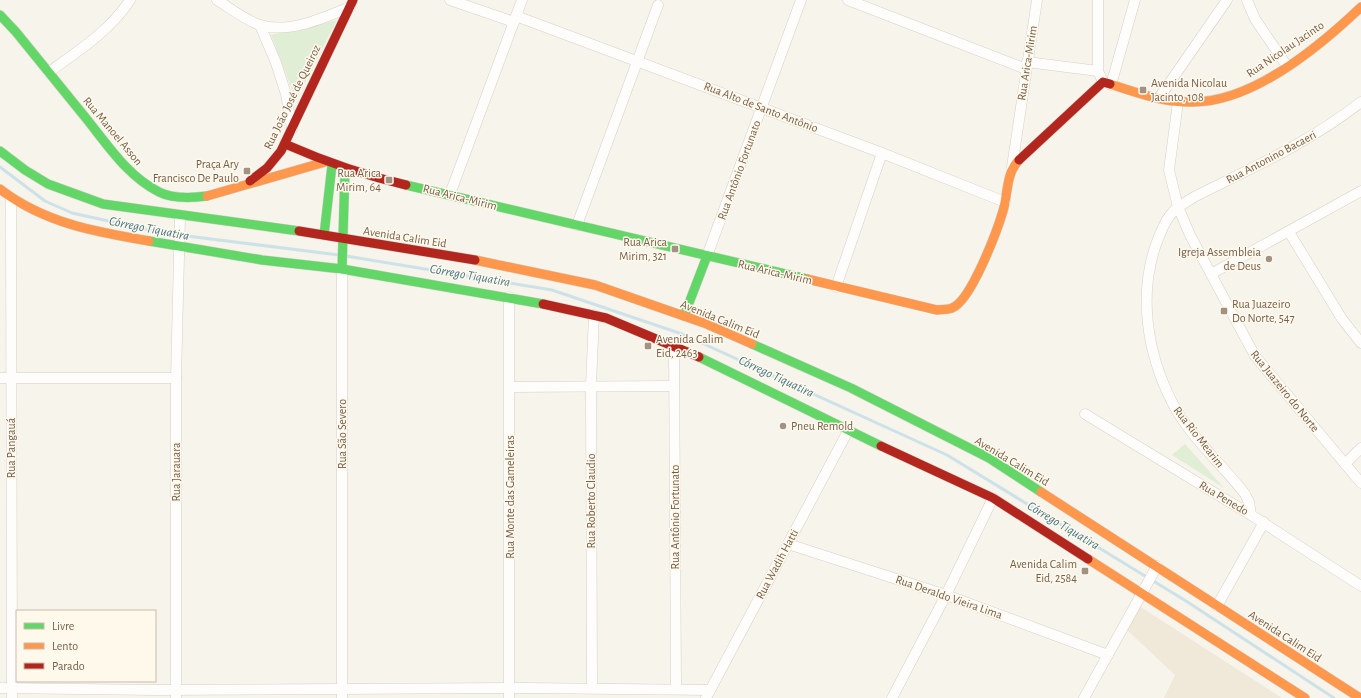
<svg xmlns="http://www.w3.org/2000/svg" width="1361" height="698" viewBox="0 0 1361 698" font-family="'Alegreya Sans',sans-serif">
<style>
.residential{fill:#f0e8d8}
.green{fill:#e1eed6}
.lines{fill:none;stroke-linecap:round;stroke-linejoin:round}
.stream{stroke:#cce2e8;stroke-width:3}
.street-casing{stroke:#d6d0c8;stroke-width:11}
.fast-casing{stroke:#d7d1c9;stroke-width:10}
.slow-casing{stroke:#d7d1c9;stroke-width:10}
.jam-casing{stroke:#d7d1c9;stroke-width:10}
.street{stroke:#fefdfc;stroke-width:10}
.fast{stroke:#63d668;stroke-width:9}
.slow{stroke:#ff974d;stroke-width:9}
.jam{stroke:#b3261e;stroke-width:9}
.poi-dot{fill:#a29283;stroke:#fff9ec;stroke-width:1.5}
.labels{text-anchor:middle;dominant-baseline:central;stroke-width:3;stroke-linejoin:round;paint-order:stroke}
.street-label{font-size:12px;fill:#755e4b;stroke:#fff9ec}
.poi-label{font-size:12px;fill:#755e4b;stroke:#fff9ec;text-anchor:end}
.water-label{font-size:13px;font-style:italic;fill:#447588;stroke:#fff9ec}
</style>
<rect width="100%" height="100%" fill="#f7f4eb"/>
<!-- residential -->
<polygon class="residential" points="1139,606 1282,698 1164,698 1175,675 1126,629"/>
<!-- green -->
<g class="green">
<polygon points="337,20 296,100 271,35"/>
<polygon points="1185,444 1224,488 1172,455"/>
</g>
<g class="lines">
<!-- stream -->
<g class="stream">
<polyline points="0,167 45,201 72,213 163,233 339,255"/>
<polyline points="346,256 552,290 682,334 947,455 1186,601 1334,698"/>
</g>
<defs>
<g id="street">
<path d="M217 0C230 8 245 20 260 25 289 34 323 18 350 7"/>
<polyline points="450,0 514,22"/>
<polyline points="848,0 1026,69"/>
<polyline points="1098,0 1098,71 1103,82"/>
<polyline points="1247,0 1255,19 1287,66"/>
<polyline points="516,16 882,153 1005,202"/>
<polyline points="260,25 276,63 286,94 292,129"/>
<polyline points="1027,62 1098,71"/>
<path d="M49 72C78 51 110 31 130 0"/>
<polyline points="1111,85 1135,0"/>
<polyline points="1159,98 1227,0"/>
<polyline points="1178,102 1169,170 1178,207 1190,235 1255,356 1361,483"/>
<polyline points="1012,167 1037,0"/>
<polyline points="450,194 522,0"/>
<polyline points="11,198 12,698"/>
<polyline points="577,225 658,5"/>
<polyline points="1289,232 1342,319 1361,343"/>
<polyline points="707,256 801,0"/>
<polyline points="342,269 342,698"/>
<polyline points="1211,274 1361,191"/>
<polyline points="836,287 882,153"/>
<polyline points="674,346 676,688"/>
<polyline points="0,378 176,378"/>
<polyline points="510,387 674,386"/>
<polyline points="1085,414 1251,515 1361,586"/>
<polyline points="1345,464 1361,448"/>
<path d="M1251 515 1249 502 1245 494C1223 465 1190 437 1173 404 1147 354 1137 293 1158 239 1162 230 1165 220 1172 213 1178 206 1187 202 1194 197 1252 168 1310 142 1361 102"/>
<polyline points="788,544 946,595 1108,655"/>
<polyline points="1217,606 1264,522"/>
<polyline points="0,688 154,690 524,688 710,690"/>
<polyline points="592,688 591,386 594,315"/>
<polyline points="176,698 176,378 180,216"/>
<polyline points="509,698 509,297"/>
<polyline points="706,698 848,431"/>
<polyline points="892,698 946,595 993,498"/>
<polyline points="1084,698 1157,566"/>
</g>
<g id="fast">
<path d="M0 15 16 32C39 60 62 89 85 117 107 144 127 176 159 192 173 199 192 198 207 196"/>
<polyline points="0,151 25,170 48,184 103,204 299,231"/>
<polyline points="406,185 807,279"/>
<polyline points="324,235 332,165"/>
<polyline points="149,241 262,260 342,269 543,304"/>
<polyline points="342,269 345,170"/>
<polyline points="684,316 707,256"/>
<polyline points="752,344 851,388 989,458 1041,492"/>
<polyline points="699,357 881,446"/>
</g>
<g id="slow">
<path d="M1110 84C1137 93 1165 103 1193 102 1253 102 1319 47 1361 7"/>
<path d="M0 189C44 223 96 232 149 241"/>
<polyline points="207,196 325,162"/>
<polyline points="475,260 595,285 704,323 752,344"/>
<path d="M807 279 937 310C942 309 948 310 952 308 971 301 997 231 1003 211 1008 194 1006 173 1019 160"/>
<polyline points="1041,492 1360,698"/>
<polyline points="1088,559 1305,698"/>
</g>
<g id="jam">
<path d="M285 144C326 162 363 175 406 185"/>
<polyline points="1019,160 1103,82 1110,84"/>
<polyline points="250,181 267,168 281,151 353,0"/>
<polyline points="299,231 475,260"/>
<polyline points="543,304 606,318 699,357"/>
<polyline points="881,446 993,498 1088,559"/>
</g>
</defs>
<!-- street casing -->
<use href="#street" class="street-casing"/>
<!-- fast casing -->
<use href="#fast" class="fast-casing"/>
<!-- slow casing -->
<use href="#slow" class="slow-casing"/>
<!-- jam casing -->
<use href="#jam" class="jam-casing"/>
<!-- street -->
<use href="#street" class="street"/>
<!-- fast -->
<use href="#fast" class="fast"/>
<!-- slow -->
<use href="#slow" class="slow"/>
<!-- jam -->
<use href="#jam" class="jam"/>
</g>
<!-- markers -->
<g class="poi-dot">
<rect x="1139" y="86" width="8" height="8" rx="2"/>
<rect x="243" y="167" width="8" height="8" rx="2"/>
<rect x="385" y="176" width="8" height="8" rx="2"/>
<rect x="671" y="245" width="8" height="8" rx="2"/>
<circle cx="1269" cy="259" r="4"/>
<rect x="1220" y="307" width="8" height="8" rx="2"/>
<rect x="644" y="342" width="8" height="8" rx="2"/>
<circle cx="783" cy="426" r="4"/>
<rect x="1081" y="567" width="8" height="8" rx="2"/>
</g>
<g class="labels">
<!-- street labels -->
<g class="street-label">
<text transform="translate(1285 49) rotate(-34)">Rua Nicolau Jacinto</text>
<text transform="translate(1027 63) rotate(-81)">Rua Arica-Mirim</text>
<text transform="translate(292 97) rotate(-64)">Rua João José de Queiroz</text>
<text transform="translate(761 107) rotate(21)">Rua Alto de Santo Antônio</text>
<text transform="translate(113 131) rotate(50)">Rua Manoel Asson</text>
<text transform="translate(1271 157) rotate(-28)">Rua Antonino Bacaeri</text>
<text transform="translate(739 170) rotate(-70)">Rua Antônio Fortunato</text>
<text transform="translate(460 197) rotate(14)">Rua Arica-Mirim</text>
<text transform="translate(405 237) rotate(9)">Avenida Calim Eid</text>
<text transform="translate(775 272) rotate(13)">Rua Arica-Mirim</text>
<text transform="translate(720 319) rotate(22)">Avenida Calim Eid</text>
<text transform="translate(1285 391) rotate(51)">Rua Juazeiro do Norte</text>
<text transform="translate(342 434) rotate(-90)">Rua São Severo</text>
<text transform="translate(1199 437) rotate(52)">Rua Rio Mearim</text>
<text transform="translate(11 448) rotate(-90)">Rua Pangauá</text>
<text transform="translate(1012 461) rotate(31)">Avenida Calim Eid</text>
<text transform="translate(176 472) rotate(-90)">Rua Jarauara</text>
<text transform="translate(510 497) rotate(-90)">Rua Monte das Gameleiras</text>
<text transform="translate(1224 498) rotate(31)">Rua Penedo</text>
<text transform="translate(591 501) rotate(-90)">Rua Roberto Claudio</text>
<text transform="translate(675 517) rotate(-90)">Rua Antônio Fortunato</text>
<text transform="translate(777 564) rotate(-62)">Rua Wadih Hatti</text>
<text transform="translate(949 597) rotate(19)">Rua Deraldo Vieira Lima</text>
<text transform="translate(1285 636) rotate(33)">Avenida Calim Eid</text>
</g>
<!-- poi labels -->
<g class="poi-label">
<text x="1151" y="83" text-anchor="start">Avenida Nicolau<tspan x="1151" dy="14">Jacinto, 108</tspan></text>
<text x="239" y="164">Praça Ary<tspan x="239" dy="14">Francisco De Paulo</tspan></text>
<text x="381" y="173">Rua Arica<tspan x="381" dy="14">Mirim, 64</tspan></text>
<text x="667" y="242">Rua Arica<tspan x="667" dy="14">Mirim, 321</tspan></text>
<text x="1261" y="252">Igreja Assembleia<tspan x="1261" dy="14">de Deus</tspan></text>
<text x="1232" y="304" text-anchor="start">Rua Juazeiro<tspan x="1232" dy="14">Do Norte, 547</tspan></text>
<text x="656" y="339" text-anchor="start">Avenida Calim<tspan x="656" dy="14">Eid, 2463</tspan></text>
<text x="791" y="426" text-anchor="start">Pneu Remold</text>
<text x="1077" y="564">Avenida Calim<tspan x="1077" dy="14">Eid, 2584</tspan></text>
</g>
<!-- water labels -->
<g class="water-label">
<text transform="translate(149 229) rotate(11)">Córrego Tiquatira</text>
<text transform="translate(470 276) rotate(10)">Córrego Tiquatira</text>
<text transform="translate(776 377) rotate(25)">Córrego Tiquatira</text>
<text transform="translate(1063 526) rotate(31)">Córrego Tiquatira</text>
</g>
</g>
<!-- legend -->
<rect x="16" y="610" width="140" height="72" fill="#fff9ec" stroke="#c8bbac"/>
<rect x="24" y="623" width="20" height="6" fill="#63d668" stroke="#c8bbac"/>
<text x="52" y="630" font-size="12" fill="#755e4b">Livre</text>
<rect x="24" y="643" width="20" height="6" fill="#ff974d" stroke="#c8bbac"/>
<text x="52" y="650" font-size="12" fill="#755e4b">Lento</text>
<rect x="24" y="663" width="20" height="6" fill="#b3261e" stroke="#c8bbac"/>
<text x="52" y="670" font-size="12" fill="#755e4b">Parado</text>
</svg>
